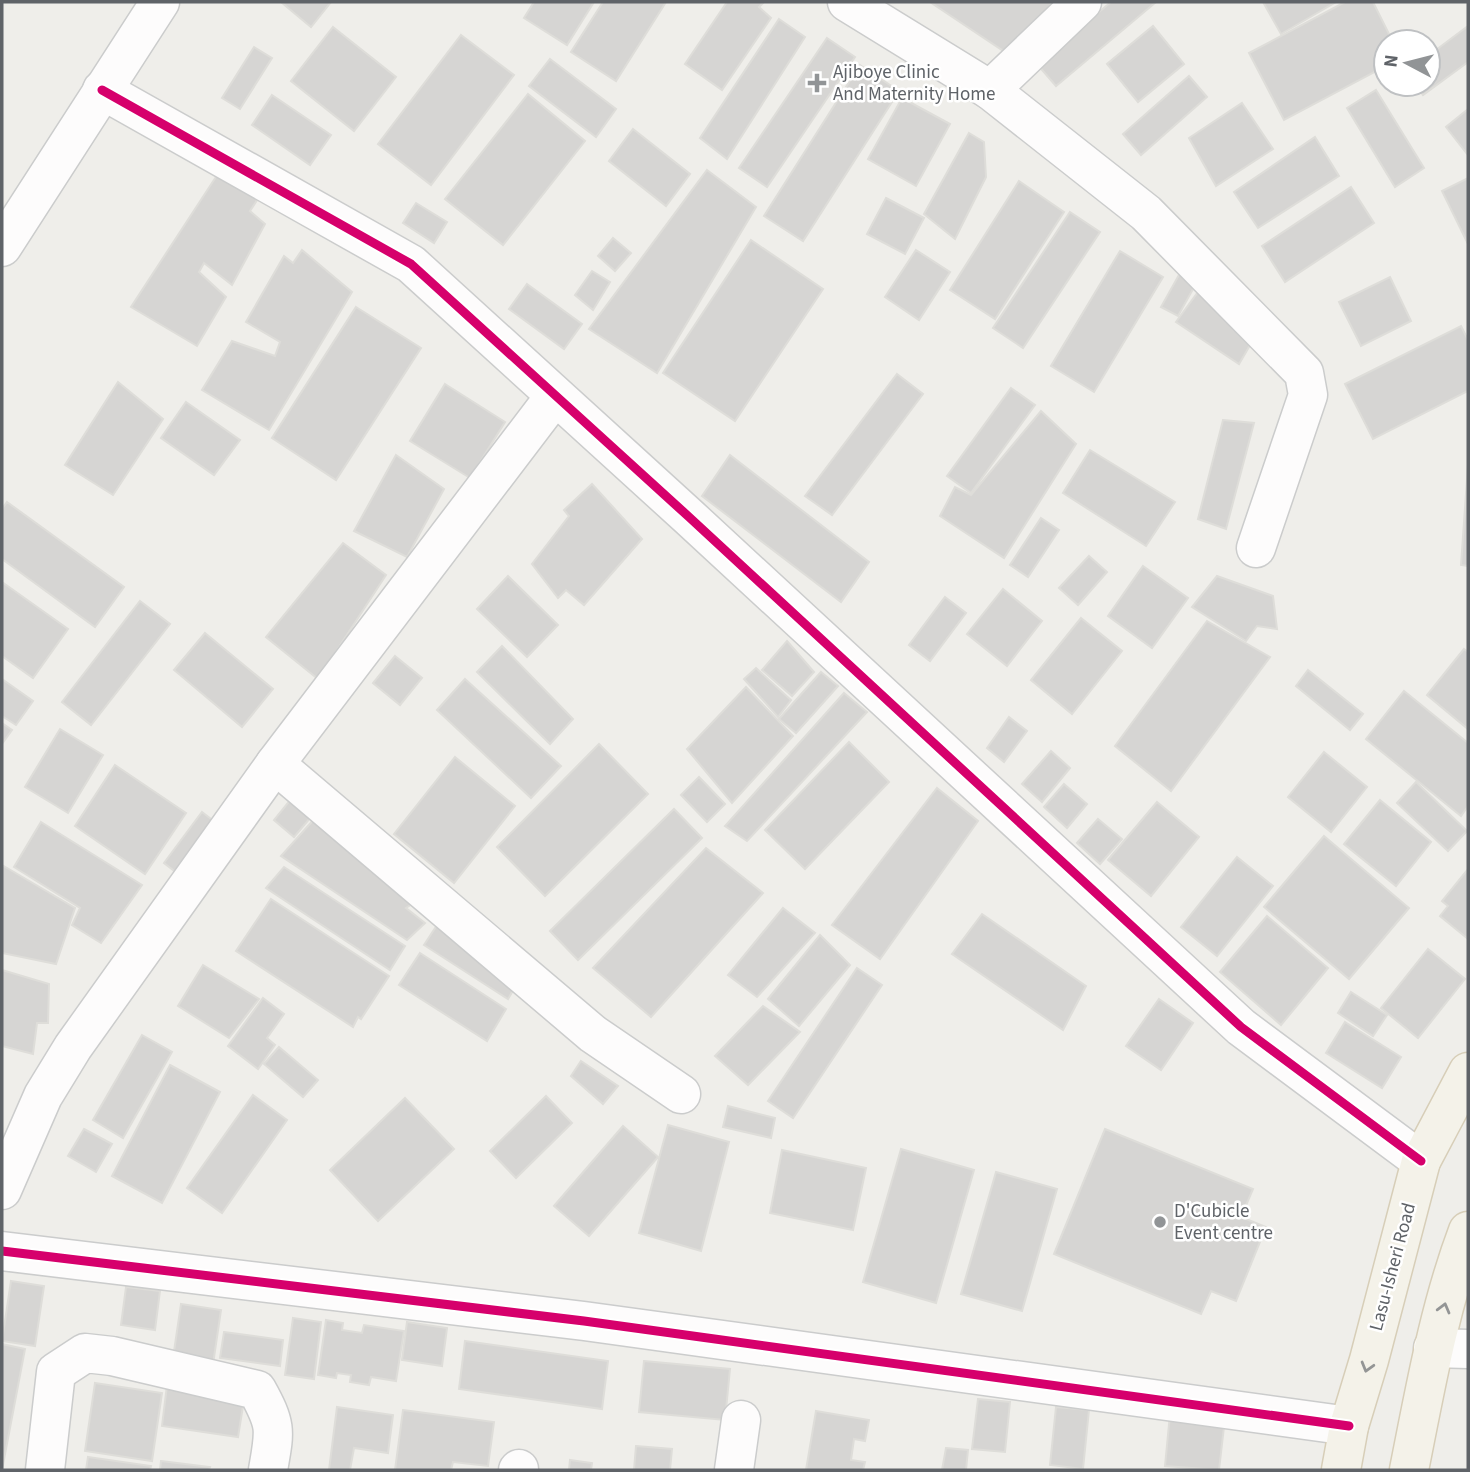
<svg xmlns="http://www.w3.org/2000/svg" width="1470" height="1472" viewBox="0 0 1470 1472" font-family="'Source Sans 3',sans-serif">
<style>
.building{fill:#d6d5d3;stroke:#deddd9;stroke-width:2}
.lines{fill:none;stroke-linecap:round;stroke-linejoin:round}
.minor-casing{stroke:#cbcccc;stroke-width:41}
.major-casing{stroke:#d7ceb8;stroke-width:41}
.minor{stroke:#fdfcfc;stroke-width:38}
.major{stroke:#f4f2e9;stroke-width:38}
.cycleway-casing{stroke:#fff;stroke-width:13}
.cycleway{stroke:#d6006c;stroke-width:9}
.oneway{stroke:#939595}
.poi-dot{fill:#919496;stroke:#fff;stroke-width:2.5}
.labels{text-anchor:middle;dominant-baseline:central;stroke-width:5;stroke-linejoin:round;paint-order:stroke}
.poi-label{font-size:19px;fill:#5f6368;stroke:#fff;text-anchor:start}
.street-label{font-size:19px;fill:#5f6368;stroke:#fff}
</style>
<rect width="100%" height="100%" fill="#efeeea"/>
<!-- building -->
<g class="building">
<polygon points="281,2 331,2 311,27"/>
<polygon points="534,2 594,2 567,45 524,18"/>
<polygon points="603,2 666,2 616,81 571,52"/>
<polygon points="727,2 764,2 759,7 771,18 722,90 685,64"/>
<polygon points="930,2 1052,2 1014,58"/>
<polygon points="1111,2 1156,2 1056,86 1037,64"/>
<polygon points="1263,2 1336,2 1281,34"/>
<polygon points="1345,2 1373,2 1393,42 1386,42 1386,66 1284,120 1249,53"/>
<polygon points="779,19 805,37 727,159 700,138"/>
<polygon points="1153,26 1184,64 1138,102 1107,64"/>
<polygon points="1468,26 1468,62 1423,95 1415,84 1428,84 1428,56"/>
<polygon points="333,27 396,77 354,131 291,81"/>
<polygon points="461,35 514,75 431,185 378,144"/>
<polygon points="827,38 855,57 767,187 739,168"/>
<polygon points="254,47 272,58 240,109 222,98"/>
<polygon points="550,59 616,109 596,137 529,86"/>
<polygon points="860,65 899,91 803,241 764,216"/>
<polygon points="1189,76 1207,97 1141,155 1123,134"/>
<polygon points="1376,90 1424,168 1395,187 1347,108"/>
<polygon points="528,94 585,141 503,245 445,199"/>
<polygon points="272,95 331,135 310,165 252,125"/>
<polygon points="902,98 950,124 916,186 868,159"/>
<polygon points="1242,103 1273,149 1216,186 1189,138"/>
<polygon points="1468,109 1468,155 1446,127"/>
<polygon points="633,129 690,174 666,206 609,161"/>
<polygon points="969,133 984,142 986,177 955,239 924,214"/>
<polygon points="1315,137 1339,176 1258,228 1234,192"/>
<polygon points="225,163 265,188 250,211 265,224 232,285 204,263 199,272 226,297 197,346 131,307"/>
<polygon points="707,170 756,207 657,373 589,329"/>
<polygon points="1468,178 1468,244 1442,191"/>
<polygon points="1019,181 1064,212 995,319 950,290"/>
<polygon points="1351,187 1374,223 1285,282 1262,246"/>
<polygon points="886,198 924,218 905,254 867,234"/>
<polygon points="416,203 447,222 434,243 403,223"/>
<polygon points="1070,212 1100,232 1023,348 993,328"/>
<polygon points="613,238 631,253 615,271 598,256"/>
<polygon points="751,240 823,289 735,421 663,373"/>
<polygon points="302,250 352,292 269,430 202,390 232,341 275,356 280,342 246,322 284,256 293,263"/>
<polygon points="916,250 950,272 919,320 885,297"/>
<polygon points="1120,251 1163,277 1094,392 1051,366"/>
<polygon points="592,271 610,282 593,310 575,295"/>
<polygon points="1180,273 1197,282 1178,316 1161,307"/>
<polygon points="1390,277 1411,321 1361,346 1339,302"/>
<polygon points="527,284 582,324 564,349 509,309"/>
<polygon points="1198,292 1256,335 1239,364 1176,322"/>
<polygon points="356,307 421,348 336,480 272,438"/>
<polygon points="1461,326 1468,340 1468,391 1373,439 1345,384"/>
<polygon points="897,374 923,394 832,515 805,496"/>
<polygon points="118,382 163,419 113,495 65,465"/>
<polygon points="445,384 505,422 470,478 410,441"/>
<polygon points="1011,388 1035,405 971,493 947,476"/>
<polygon points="186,402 240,440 214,475 161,438"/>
<polygon points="1041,411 1076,444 1004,558 940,516 955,487 971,495"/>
<polygon points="1223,420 1254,423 1226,529 1198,519"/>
<polygon points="1090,450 1175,502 1146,546 1063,493"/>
<polygon points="396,455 444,489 407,557 354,531"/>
<polygon points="730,455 869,562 841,602 702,496"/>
<polygon points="1468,465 1468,566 1461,565"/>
<polygon points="592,484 642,539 584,605 566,590 558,598 532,564 569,516 564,510"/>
<polygon points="7,502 124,587 95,627 2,559 2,509"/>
<polygon points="1041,518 1059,530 1028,577 1010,565"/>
<polygon points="343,543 386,575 318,679 266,637"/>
<polygon points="1089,556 1107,572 1078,605 1059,588"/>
<polygon points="1143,566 1188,598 1152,648 1108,616"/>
<polygon points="508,576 558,625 527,657 477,609"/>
<polygon points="1217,576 1273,596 1277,629 1257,626 1246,641 1192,607"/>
<polygon points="2,582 68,629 33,678 2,656"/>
<polygon points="1003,589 1042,621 1007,666 967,634"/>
<polygon points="945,597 966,613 930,661 909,645"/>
<polygon points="140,601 170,624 91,725 62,702"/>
<polygon points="1081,618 1122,651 1072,714 1031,680"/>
<polygon points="1207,621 1270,657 1171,791 1115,746"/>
<polygon points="205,633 273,689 242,727 174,670"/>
<polygon points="787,641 814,672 792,696 762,670"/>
<polygon points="502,646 573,719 550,744 477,672"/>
<polygon points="1464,649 1468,652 1468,729 1427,695"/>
<polygon points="395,656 422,678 400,705 373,683"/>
<polygon points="756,668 791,700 778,717 744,679"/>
<polygon points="1308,670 1363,714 1350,730 1296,686"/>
<polygon points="821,672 838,686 796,733 779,719"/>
<polygon points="2,679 33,701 16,725 2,716"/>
<polygon points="465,679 561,766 531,798 437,710"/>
<polygon points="746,687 793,736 732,803 687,749"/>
<polygon points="1404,691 1468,743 1468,806 1461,816 1366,739"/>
<polygon points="844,693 867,712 747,841 725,826"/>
<polygon points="1009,717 1027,731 1004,762 987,748"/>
<polygon points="2,723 12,730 2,744"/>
<polygon points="60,729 103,755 68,813 25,787"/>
<polygon points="849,742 889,782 805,869 765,830"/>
<polygon points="599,744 648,794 545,896 497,847"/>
<polygon points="1051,751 1070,768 1042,802 1022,784"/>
<polygon points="1324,752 1367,787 1331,832 1288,797"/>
<polygon points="455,757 515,806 454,883 394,834"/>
<polygon points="115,765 186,813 145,874 75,826"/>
<polygon points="699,777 725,804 707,822 681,795"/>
<polygon points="1416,782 1467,831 1448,851 1397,803"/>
<polygon points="1064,784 1087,804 1067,828 1044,807"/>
<polygon points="937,788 978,821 880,959 832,925"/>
<polygon points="296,793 317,810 294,837 274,820"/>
<polygon points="1380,800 1431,842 1396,886 1344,844"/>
<polygon points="1157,802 1199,837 1151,896 1108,860"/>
<polygon points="674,809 702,838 578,960 550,931"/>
<polygon points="202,812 224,829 186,880 164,863"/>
<polygon points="317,816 418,900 406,908 425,923 407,940 281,856"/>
<polygon points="1098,819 1122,839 1100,864 1077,843"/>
<polygon points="41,822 142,885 101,943 72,925 80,908 14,867"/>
<polygon points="1324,836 1409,908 1349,979 1264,907"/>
<polygon points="706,848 763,893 651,1017 593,968"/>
<polygon points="1237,857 1273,886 1217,956 1181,927"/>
<polygon points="2,865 75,908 56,964 2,953"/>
<polygon points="284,867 405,946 390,970 266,888"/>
<polygon points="1468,869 1468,939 1440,916 1448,906 1442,901"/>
<polygon points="271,899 389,976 361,1019 358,1017 353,1027 236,951"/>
<polygon points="783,908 815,933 757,997 728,975"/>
<polygon points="982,914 1086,986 1063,1030 952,954"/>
<polygon points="1267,916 1328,968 1281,1025 1220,972"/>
<polygon points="437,925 521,977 508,999 424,945"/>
<polygon points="820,935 850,965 799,1026 768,999"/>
<polygon points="1428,949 1465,979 1418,1038 1381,1008"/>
<polygon points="420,953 506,1009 487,1041 399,985"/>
<polygon points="203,965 259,999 229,1038 178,1006"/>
<polygon points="857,968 882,985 793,1118 768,1101"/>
<polygon points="2,970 49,984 48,1023 37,1023 33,1054 2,1046"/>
<polygon points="1351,992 1387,1015 1373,1036 1338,1013"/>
<polygon points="263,998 284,1014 267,1038 275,1045 258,1069 228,1046"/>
<polygon points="1159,999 1193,1023 1161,1070 1126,1046"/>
<polygon points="763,1006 800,1032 748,1085 715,1056"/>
<polygon points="1345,1022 1401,1057 1382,1088 1326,1053"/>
<polygon points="142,1035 172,1052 123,1138 93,1120"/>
<polygon points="279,1047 318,1080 303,1097 264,1064"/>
<polygon points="581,1061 618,1086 603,1104 571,1076"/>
<polygon points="170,1065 220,1092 162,1203 112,1176"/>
<polygon points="253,1095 287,1120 222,1213 187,1188"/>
<polygon points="546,1096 572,1123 516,1178 490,1151"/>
<polygon points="405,1098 454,1149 378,1221 330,1170"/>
<polygon points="728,1106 775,1118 771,1138 723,1127"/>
<polygon points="668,1125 729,1142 701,1251 639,1233"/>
<polygon points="623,1126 658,1157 589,1236 554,1206"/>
<polygon points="84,1129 112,1144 96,1172 68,1156"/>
<polygon points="1105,1129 1253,1189 1241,1217 1266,1227 1236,1301 1211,1291 1201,1314 1054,1254"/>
<polygon points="901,1149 974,1170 936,1303 863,1282"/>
<polygon points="782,1150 866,1168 853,1230 770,1213"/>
<polygon points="996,1172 1057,1189 1022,1311 961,1294"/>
<polygon points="11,1281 44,1286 35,1346 2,1341"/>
<polygon points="126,1287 160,1291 155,1330 121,1325"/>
<polygon points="181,1304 221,1310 212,1371 172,1365"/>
<polygon points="293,1318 321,1322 314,1379 285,1375"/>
<polygon points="326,1320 343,1323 342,1330 362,1333 364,1325 404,1331 396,1381 371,1377 369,1385 350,1382 351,1375 337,1373 336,1378 318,1375"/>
<polygon points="407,1322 447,1328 442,1366 402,1360"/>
<polygon points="224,1332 283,1340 280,1366 220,1358"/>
<polygon points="465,1341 608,1361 602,1409 459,1389"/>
<polygon points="2,1344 25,1349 2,1470"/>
<polygon points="644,1361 730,1369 725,1420 639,1412"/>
<polygon points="168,1377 244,1400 238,1437 162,1426"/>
<polygon points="95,1383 162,1393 152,1461 85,1451"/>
<polygon points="978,1399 1010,1402 1005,1452 972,1449"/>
<polygon points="337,1407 393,1415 388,1453 354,1448 350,1470 329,1470"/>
<polygon points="1056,1407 1089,1410 1083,1469 1050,1465"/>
<polygon points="403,1410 494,1422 488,1466 453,1462 451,1470 395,1470"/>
<polygon points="816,1411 869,1420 865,1441 854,1439 851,1460 865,1462 863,1470 806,1470"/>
<polygon points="1170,1414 1225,1418 1219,1470 1165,1466"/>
<polygon points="636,1446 672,1449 670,1470 634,1470"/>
<polygon points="946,1448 968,1450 966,1470 942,1470"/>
<polygon points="88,1457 151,1466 150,1470 86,1470"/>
<polygon points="570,1460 592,1463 591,1470 569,1470"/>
<polygon points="161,1461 210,1467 209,1470 160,1470"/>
</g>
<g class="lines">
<defs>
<g id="minor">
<polyline points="847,2 990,90 1146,213 1304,373 1308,395 1256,548"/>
<polyline points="102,90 411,264 689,517 1241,1027 1421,1161"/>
<polyline points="990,90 1082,2"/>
<polyline points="2,247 160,2"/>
<polyline points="275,764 593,1034 681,1094"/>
<polyline points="2,1190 43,1096 73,1047 275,764 555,396"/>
<polyline points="2,1251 584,1321 1349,1426"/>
<polyline points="1433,1348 1468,1349"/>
<path d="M45 1470 56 1372 85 1353 112 1356 257 1390C277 1426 275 1430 268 1470"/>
<polyline points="518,1470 519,1469"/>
<polyline points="734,1470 741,1420"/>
</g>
<g id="major">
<polyline points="1341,1470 1349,1426 1369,1360 1421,1161 1468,1072"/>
<path d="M1409 1470C1425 1390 1439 1308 1468 1231"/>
</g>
</defs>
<!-- minor casing -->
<use href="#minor" class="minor-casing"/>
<!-- major casing -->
<use href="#major" class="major-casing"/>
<!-- minor -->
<use href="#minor" class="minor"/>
<!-- major -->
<use href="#major" class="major"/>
<defs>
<g id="cycleway">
<polyline points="102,90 411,264 689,517 1241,1027 1421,1161"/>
<polyline points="2,1251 584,1321 1349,1426"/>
</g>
</defs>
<!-- cycleway casing -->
<use href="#cycleway" class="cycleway-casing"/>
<!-- cycleway -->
<use href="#cycleway" class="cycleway"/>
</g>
<!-- one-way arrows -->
<defs><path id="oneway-chevron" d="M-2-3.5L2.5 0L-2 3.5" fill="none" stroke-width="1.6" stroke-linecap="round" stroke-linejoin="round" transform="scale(1.75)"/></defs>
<g class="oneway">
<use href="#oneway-chevron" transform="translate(1444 1308) rotate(-75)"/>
<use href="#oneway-chevron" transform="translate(1367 1367) rotate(106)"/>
</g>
<!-- markers -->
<g class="poi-dot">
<path d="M813.5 72.5h7v7h7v7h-7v7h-7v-7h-7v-7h7z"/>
<circle cx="1160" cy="1222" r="7"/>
</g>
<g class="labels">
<!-- poi labels -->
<g class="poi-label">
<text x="833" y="72">Ajiboye Clinic<tspan x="833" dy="22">And Maternity Home</tspan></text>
<text x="1174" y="1211">D'Cubicle<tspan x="1174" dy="22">Event centre</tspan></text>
</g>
<!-- street labels -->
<g class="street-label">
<text transform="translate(1393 1267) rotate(-75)">Lasu-Isheri Road</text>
</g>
</g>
<!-- border -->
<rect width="1470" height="1472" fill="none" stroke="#5f6368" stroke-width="7"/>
<!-- north arrow -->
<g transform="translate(1407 63) rotate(277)"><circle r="33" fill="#ffffff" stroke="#bfc1c3" stroke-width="2"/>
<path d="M0-5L12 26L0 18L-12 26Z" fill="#919496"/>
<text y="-10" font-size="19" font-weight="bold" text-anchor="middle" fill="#5f6368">N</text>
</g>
</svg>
